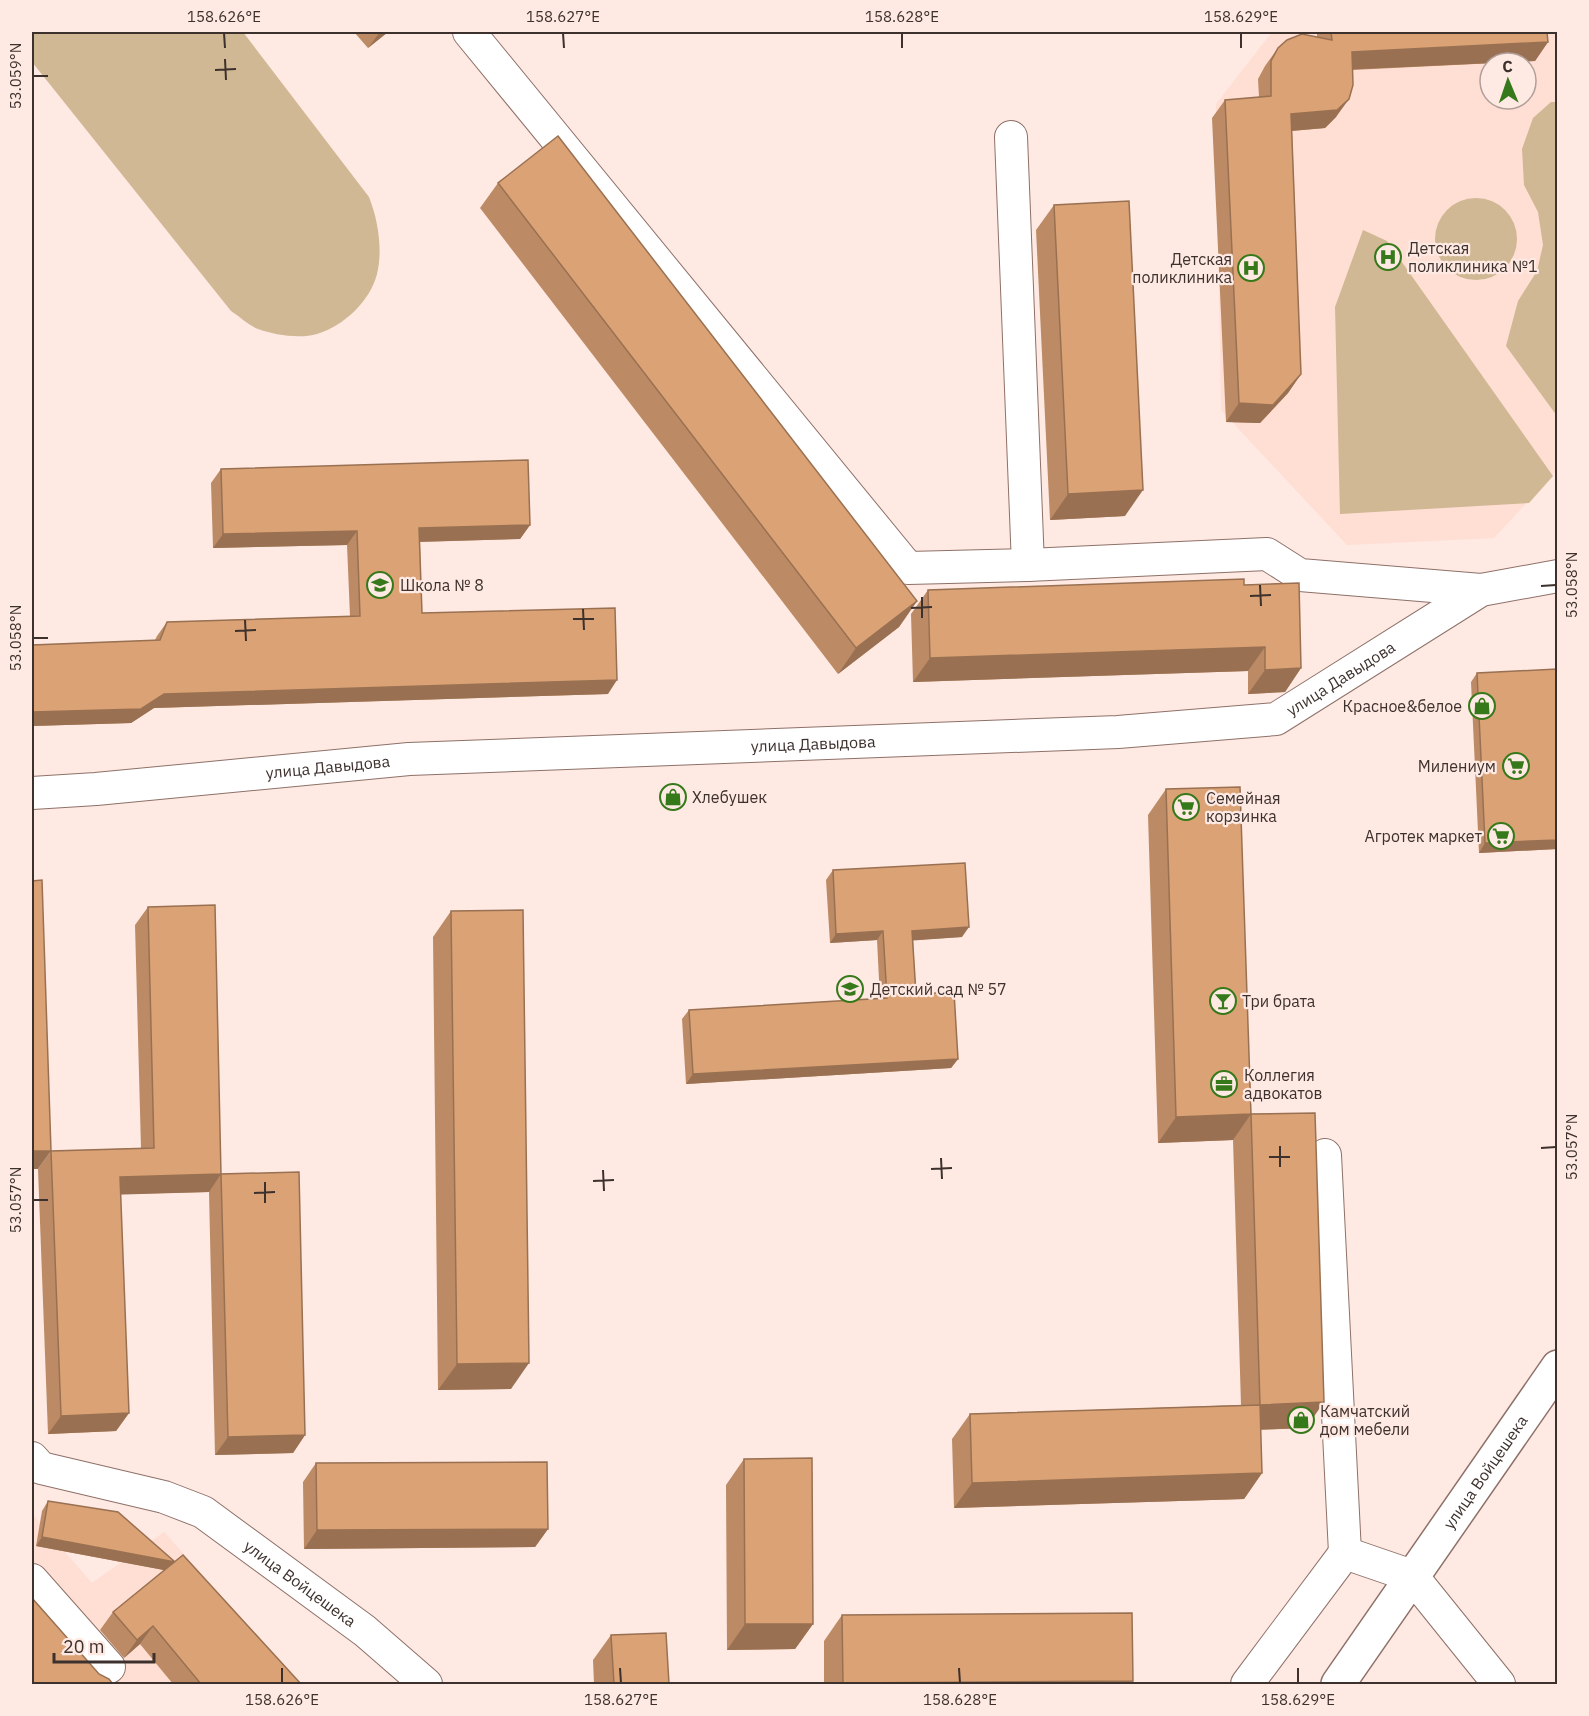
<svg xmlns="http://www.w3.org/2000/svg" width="1589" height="1716" viewBox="0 0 1589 1716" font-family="'IBM Plex Sans',sans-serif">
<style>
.built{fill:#ffded3;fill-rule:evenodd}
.green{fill:#d0b894}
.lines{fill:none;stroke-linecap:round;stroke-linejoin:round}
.street-casing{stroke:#8e7168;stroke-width:34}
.secondary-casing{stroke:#8e7168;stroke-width:36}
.street{stroke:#fff;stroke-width:32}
.secondary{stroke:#fff;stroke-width:33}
.wall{fill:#bc8b65}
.shaded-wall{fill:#997152}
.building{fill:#dba275;stroke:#997152;stroke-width:1.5}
.ticks{fill:none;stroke:#3d312d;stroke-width:2}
.labels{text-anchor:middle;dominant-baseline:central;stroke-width:4.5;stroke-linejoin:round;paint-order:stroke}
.poi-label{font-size:16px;fill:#3d312d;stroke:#fee9e3;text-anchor:start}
.street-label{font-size:16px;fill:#3d312d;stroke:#fee9e3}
.neatline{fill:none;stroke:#3d312d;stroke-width:2}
.ticks-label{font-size:15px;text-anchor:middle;fill:#3d312d}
</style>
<rect width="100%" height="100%" fill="#fee9e3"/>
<!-- built -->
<g class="built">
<path d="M1272 32H1557V470L1494 538 1347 545 1221 410 1216 104ZM1490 63H1526V99H1490Z"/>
<polygon points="32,1514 92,1583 164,1532 300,1684 32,1684"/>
</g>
<!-- green -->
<g class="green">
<path d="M32 32H243L369 197C378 220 383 249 377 274 370 301 344 326 317 334 300 339 274 335 258 329 248 325 239 316 231 311L32 62Z"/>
<polygon points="1551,102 1557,102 1557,416 1506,346 1518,301 1537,271 1543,245 1538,212 1524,185 1522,149 1533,118"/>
<circle cx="1476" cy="239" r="41"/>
<polygon points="1363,230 1387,241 1553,476 1529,503 1340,514 1335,307"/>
</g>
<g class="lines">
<defs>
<g id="street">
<polyline points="469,32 908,568 1028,565 1267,554 1300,575 1481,590"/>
<polyline points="1011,137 1028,565"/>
<path id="s1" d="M32 793 96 789 409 759 1118 732 1276 719 1481 590 1558 576"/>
<polyline points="1325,1155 1345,1553"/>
<path id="s2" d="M32 1458 41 1468 164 1497 203 1512 365 1631 426 1684"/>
<polyline points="32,1580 109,1667"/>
<polyline points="1247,1684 1345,1553 1412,1576 1499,1684"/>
</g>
<g id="secondary">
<path id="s3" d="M1338 1684 1558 1367"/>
</g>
</defs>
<!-- street casing -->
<use href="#street" class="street-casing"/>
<!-- secondary casing -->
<use href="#secondary" class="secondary-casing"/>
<!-- street -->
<use href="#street" class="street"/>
<!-- secondary -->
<use href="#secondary" class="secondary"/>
</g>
<!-- wall -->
<g class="wall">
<polygon points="354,32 388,32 368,48"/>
<polygon points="1317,32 1547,32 1548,42 1535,61 1352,70 1336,117 1325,128 1292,131 1301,374 1288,393 1260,423 1226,422 1212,118 1225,100 1259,97 1258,79 1265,66 1278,48 1317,37"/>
<polygon points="498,183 917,601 899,627 838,674 480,208"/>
<polygon points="1054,205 1125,516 1050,520 1036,230"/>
<polygon points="221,469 530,525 520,539 420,542 422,613 608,694 154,708 131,723 32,726 32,645 155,640 157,636 167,622 350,616 347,545 213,548 211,483"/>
<polygon points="1244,585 1301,668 1285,692 1248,694 1248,671 913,682 911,614 928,590"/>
<polygon points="1477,673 1557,849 1479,853 1471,682"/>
<polygon points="1166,789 1251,1114 1306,1428 1260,1430 1262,1473 1244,1499 954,1508 952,1439 970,1414 1241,1405 1233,1140 1158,1143 1148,815"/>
<polygon points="833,870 962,937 913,940 916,994 958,1059 951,1068 686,1084 682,1019 689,1010 880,999 877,940 830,943 826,880"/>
<polygon points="148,907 221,1174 305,1435 293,1453 215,1455 209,1192 120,1194 129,1413 116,1431 48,1434 38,1169 51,1151 141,1148 135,925"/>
<polygon points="451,911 511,1389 438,1390 433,937"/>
<polygon points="744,1459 813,1624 795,1649 727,1650 726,1485"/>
<polygon points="316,1463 548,1529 535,1547 304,1549 303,1482"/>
<polygon points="48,1501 118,1512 301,1684 173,1684 140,1644 124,1658 100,1630 113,1612 164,1570 36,1546 42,1511"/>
<polygon points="842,1615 1133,1681 1131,1684 824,1684 824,1641"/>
<polygon points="611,1635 669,1684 594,1684 593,1660"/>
</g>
<!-- shaded-wall -->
<g class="shaded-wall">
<polygon points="380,32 388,32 368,48"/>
<polygon points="1548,42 1535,61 1339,70 1352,52"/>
<polygon points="1349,99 1336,117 1325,128 1278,132 1291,114"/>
<polygon points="1301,374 1288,393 1260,423 1226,422 1239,403"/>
<polygon points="1143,490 1125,516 1050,520 1068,494"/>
<polygon points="530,525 520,539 410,542 419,528"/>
<polygon points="357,531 347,545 213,548 223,534"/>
<polygon points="917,601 899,627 838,674 856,648"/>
<polygon points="1265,647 1248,671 913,682 930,658"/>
<polygon points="1301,668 1285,692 1248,694 1265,670"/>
<polygon points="617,680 608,694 154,708 131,723 32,726 32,712 164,694"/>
<polygon points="1557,840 1557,849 1479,853 1485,843"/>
<polygon points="969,927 962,937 906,941 912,931"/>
<polygon points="883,931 877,940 830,943 836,934"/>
<polygon points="958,1059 951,1068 686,1084 693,1074"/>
<polygon points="1251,1114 1233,1140 1158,1143 1176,1117"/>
<polygon points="32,1151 51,1151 38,1169 32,1169"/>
<polygon points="221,1174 209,1192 107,1195 120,1177"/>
<polygon points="529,1363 511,1389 438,1390 457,1364"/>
<polygon points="1324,1402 1306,1428 1242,1430 1260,1405"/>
<polygon points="129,1413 116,1431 48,1434 61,1416"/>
<polygon points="305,1435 293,1453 215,1455 228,1437"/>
<polygon points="1262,1473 1244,1499 954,1508 972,1483"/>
<polygon points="548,1529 535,1547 304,1549 317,1530"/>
<polygon points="42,1537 175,1562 169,1571 36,1546"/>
<polygon points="745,1624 813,1624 795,1649 727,1650"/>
<polygon points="153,1626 140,1644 124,1658 137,1640"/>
<polygon points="1133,1681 1131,1684 841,1684 843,1683"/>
</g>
<!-- building -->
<g class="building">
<polygon points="1331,32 1547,32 1548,42 1352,52 1353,85 1349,99 1337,110 1291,114 1301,374 1273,405 1239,403 1225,100 1271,96 1271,61 1278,48 1287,40 1302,34 1332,40"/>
<polygon points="558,136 917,601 856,648 498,183"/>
<polygon points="1129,201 1143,490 1068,494 1054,205"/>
<polygon points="528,460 530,525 419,528 422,613 615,608 617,680 164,694 141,709 32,712 32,645 160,640 167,622 360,616 357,531 223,534 221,469"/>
<polygon points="1244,579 1244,585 1299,583 1301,668 1265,670 1265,647 930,658 928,590"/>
<polygon points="1557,669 1557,840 1485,843 1477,673"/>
<polygon points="1240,787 1251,1114 1176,1117 1166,789"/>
<polygon points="965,863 969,927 912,931 916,994 954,992 958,1059 693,1074 689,1010 887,998 883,931 836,934 833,870"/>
<polygon points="42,880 51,1151 32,1151 32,881"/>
<polygon points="215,905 221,1174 120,1177 129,1413 61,1416 51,1151 154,1148 148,907"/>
<polygon points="523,910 529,1363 457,1364 451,911"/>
<polygon points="1315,1113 1324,1402 1260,1405 1251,1114"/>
<polygon points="299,1172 305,1435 228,1437 221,1174"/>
<polygon points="1260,1405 1262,1473 972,1483 970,1414"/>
<polygon points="812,1458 813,1624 745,1624 744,1459"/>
<polygon points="547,1462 548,1529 317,1530 316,1463"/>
<polygon points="48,1501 118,1512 175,1562 42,1537"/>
<polygon points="183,1555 301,1684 201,1684 153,1626 137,1640 113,1612"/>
<polygon points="32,1598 99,1674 109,1679 113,1684 34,1684 32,1682"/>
<polygon points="1132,1613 1133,1681 843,1683 842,1615"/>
<polygon points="666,1633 669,1684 614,1684 611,1635"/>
</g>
<!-- ticks -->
<path class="ticks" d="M224 33 225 48M563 33 564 48M902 33V48M1241 33V48M225 59 226 80M215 70 236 69M33 76H48M1260 585 1261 606M1541 586 1556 585M1250 596 1271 595M922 597V618M911 608 932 607M583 609 584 630M573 619H594M245 620 246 641M235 631 256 630M33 638H48M1280 1146V1167M1541 1148 1556 1147M1269 1157H1290M941 1158 942 1179M931 1169 952 1168M603 1170 604 1191M593 1181 614 1180M265 1182V1203M254 1193 275 1192M33 1200H48M282 1668V1683M620 1668 621 1683M959 1668 960 1683M1298 1668V1683"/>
<!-- icons -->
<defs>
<symbol id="hospital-ring" viewBox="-11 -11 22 22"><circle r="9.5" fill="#fee9e3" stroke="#35791a" stroke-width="1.5"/><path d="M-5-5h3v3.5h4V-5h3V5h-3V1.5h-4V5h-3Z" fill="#35791a"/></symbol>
<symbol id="school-ring" viewBox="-11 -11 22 22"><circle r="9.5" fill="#fee9e3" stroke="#35791a" stroke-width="1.5"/><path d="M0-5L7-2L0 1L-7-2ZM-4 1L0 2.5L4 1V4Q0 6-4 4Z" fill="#35791a"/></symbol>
<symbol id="shop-ring" viewBox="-11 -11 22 22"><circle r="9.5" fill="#fee9e3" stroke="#35791a" stroke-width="1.5"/><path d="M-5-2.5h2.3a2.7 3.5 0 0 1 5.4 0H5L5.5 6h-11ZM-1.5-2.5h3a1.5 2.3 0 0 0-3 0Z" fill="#35791a"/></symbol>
<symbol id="supermarket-ring" viewBox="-11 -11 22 22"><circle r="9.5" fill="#fee9e3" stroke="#35791a" stroke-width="1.5"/><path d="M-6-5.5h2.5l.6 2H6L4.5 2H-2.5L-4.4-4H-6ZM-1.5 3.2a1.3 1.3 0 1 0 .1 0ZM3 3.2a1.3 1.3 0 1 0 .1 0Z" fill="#35791a"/></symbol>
<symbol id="bar-ring" viewBox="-11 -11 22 22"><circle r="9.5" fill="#fee9e3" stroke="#35791a" stroke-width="1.5"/><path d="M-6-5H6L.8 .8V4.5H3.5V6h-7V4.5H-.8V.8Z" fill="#35791a"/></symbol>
<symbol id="office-ring" viewBox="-11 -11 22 22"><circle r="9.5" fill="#fee9e3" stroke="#35791a" stroke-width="1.5"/><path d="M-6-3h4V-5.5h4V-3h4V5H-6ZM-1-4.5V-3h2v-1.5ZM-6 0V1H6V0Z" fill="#35791a"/></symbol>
</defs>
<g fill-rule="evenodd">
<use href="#hospital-ring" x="1373" y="242" width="30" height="30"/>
<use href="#hospital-ring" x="1236" y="253" width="30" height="30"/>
<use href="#school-ring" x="365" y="570" width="30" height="30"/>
<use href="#shop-ring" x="1467" y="691" width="30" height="30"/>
<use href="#supermarket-ring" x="1501" y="751" width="30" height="30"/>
<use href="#shop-ring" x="658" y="782" width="30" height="30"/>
<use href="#supermarket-ring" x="1171" y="792" width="30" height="30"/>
<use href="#supermarket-ring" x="1486" y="821" width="30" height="30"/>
<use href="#school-ring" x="835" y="974" width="30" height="30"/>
<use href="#bar-ring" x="1208" y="986" width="30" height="30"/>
<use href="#office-ring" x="1209" y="1069" width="30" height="30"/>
<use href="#shop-ring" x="1286" y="1405" width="30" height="30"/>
</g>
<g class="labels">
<!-- poi labels -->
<g class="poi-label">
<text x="1408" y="248">Детская<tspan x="1408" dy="18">поликлиника №1</tspan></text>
<text x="1232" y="259" text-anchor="end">Детская<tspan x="1232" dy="18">поликлиника</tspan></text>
<text x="400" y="585">Школа № 8</text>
<text x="1462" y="706" text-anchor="end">Красное&amp;белое</text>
<text x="1496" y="766" text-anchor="end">Милениум</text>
<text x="692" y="797">Хлебушек</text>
<text x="1206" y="798">Семейная<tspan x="1206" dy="18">корзинка</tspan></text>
<text x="1482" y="836" text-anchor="end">Агротек маркет</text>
<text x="870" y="989">Детский сад № 57</text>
<text x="1242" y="1001">Три брата</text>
<text x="1244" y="1075">Коллегия<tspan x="1244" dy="18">адвокатов</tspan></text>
<text x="1320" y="1411">Камчатский<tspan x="1320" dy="18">дом мебели</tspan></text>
</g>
<!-- street labels -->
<g class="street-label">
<text stroke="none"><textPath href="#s1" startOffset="1323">улица Давыдова</textPath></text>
<text stroke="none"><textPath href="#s1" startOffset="783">улица Давыдова</textPath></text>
<text stroke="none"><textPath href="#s1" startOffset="297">улица Давыдова</textPath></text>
<text stroke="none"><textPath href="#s3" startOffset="258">улица Войцешека</textPath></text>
<text stroke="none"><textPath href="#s2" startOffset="302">улица Войцешека</textPath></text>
</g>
</g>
<!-- border -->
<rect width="1589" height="1716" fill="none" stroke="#fee9e3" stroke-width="66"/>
<!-- north arrow -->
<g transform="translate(1508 81) rotate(358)"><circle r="28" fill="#fee9e3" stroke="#b19f9a" stroke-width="1.5"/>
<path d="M0-4.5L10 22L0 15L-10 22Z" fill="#35791a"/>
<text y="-9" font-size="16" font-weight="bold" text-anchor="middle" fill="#3d312d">С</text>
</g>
<!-- scale -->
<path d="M54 1653v9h100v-9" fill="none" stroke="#3d312d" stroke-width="3"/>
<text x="63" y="1653" font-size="18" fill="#3d312d" stroke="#fee9e3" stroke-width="4.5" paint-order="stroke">20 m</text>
<rect x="33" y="33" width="1523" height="1650" class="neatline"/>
<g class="ticks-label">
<text x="224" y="22">158.626°E</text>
<text x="563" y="22">158.627°E</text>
<text x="902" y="22">158.628°E</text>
<text x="1241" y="22">158.629°E</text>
<text transform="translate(16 76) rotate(-90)" y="5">53.059°N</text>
<text transform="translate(1572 585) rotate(-90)" y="5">53.058°N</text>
<text transform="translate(16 638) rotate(-90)" y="5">53.058°N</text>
<text transform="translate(1572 1147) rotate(-90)" y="5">53.057°N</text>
<text transform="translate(16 1200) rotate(-90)" y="5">53.057°N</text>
<text x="282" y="1705">158.626°E</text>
<text x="621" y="1705">158.627°E</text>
<text x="960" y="1705">158.628°E</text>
<text x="1298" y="1705">158.629°E</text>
</g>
</svg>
